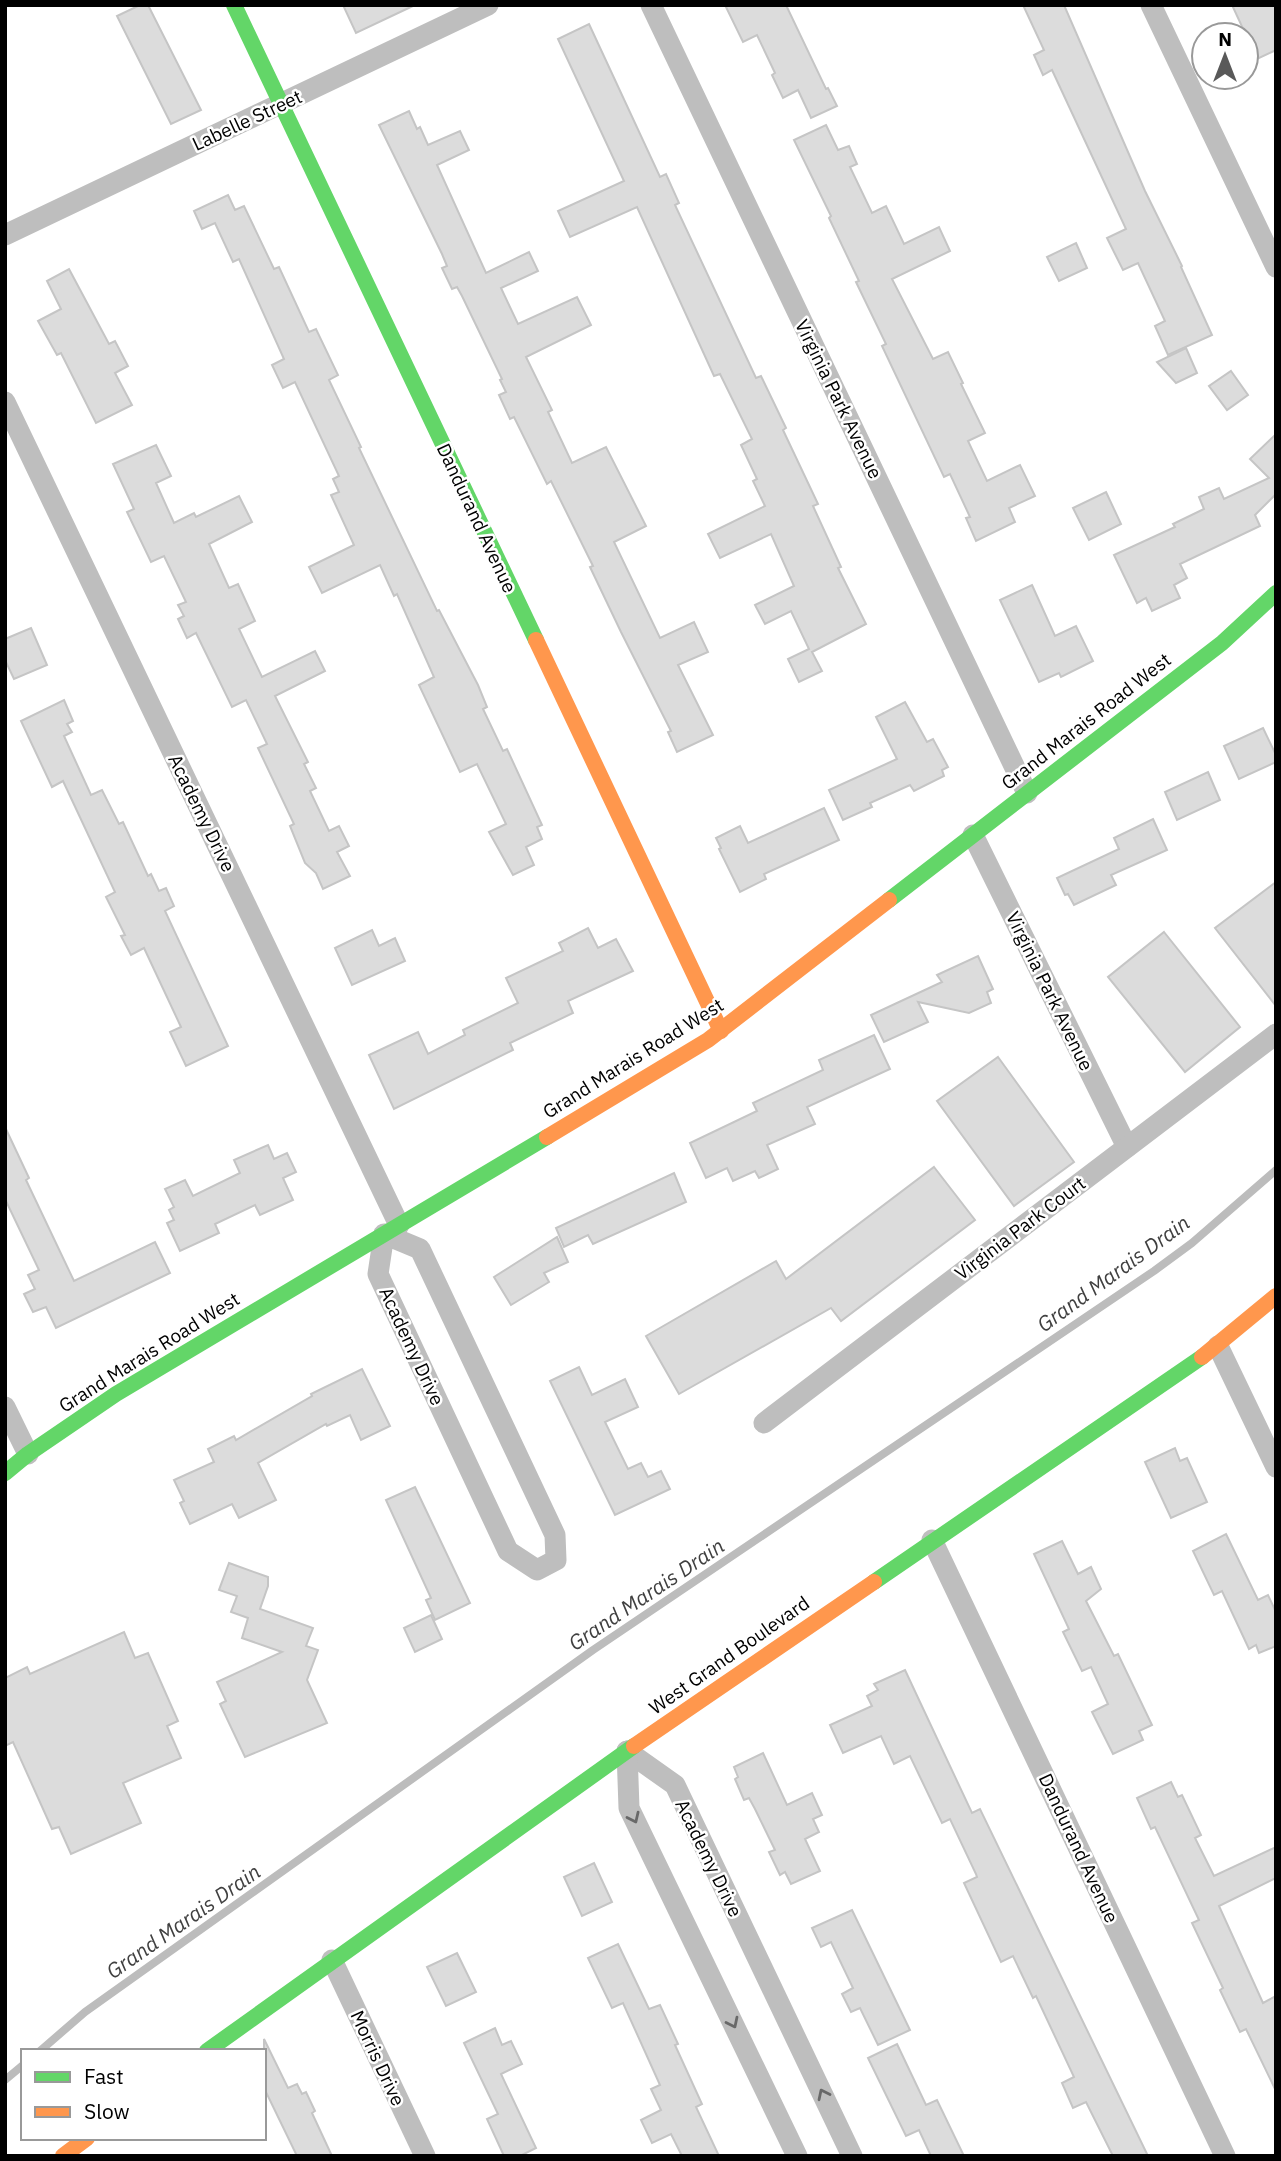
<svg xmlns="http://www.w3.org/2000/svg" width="1281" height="2161" viewBox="0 0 1281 2161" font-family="'IBM Plex Sans',sans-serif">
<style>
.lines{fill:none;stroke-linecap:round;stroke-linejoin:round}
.stream{stroke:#bcbcbc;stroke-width:8}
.building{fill:#dcdcdc;stroke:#c5c5c5;stroke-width:2}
.street{stroke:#bebebe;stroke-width:21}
.fast{stroke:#63d668;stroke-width:16}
.slow{stroke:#ff974d;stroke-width:16}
.oneway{stroke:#686868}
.labels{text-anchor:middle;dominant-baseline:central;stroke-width:5;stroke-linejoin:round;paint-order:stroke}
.street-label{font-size:19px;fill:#000;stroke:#fff}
.water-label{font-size:21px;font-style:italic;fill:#404040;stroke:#fff}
</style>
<rect width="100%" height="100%" fill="#fff"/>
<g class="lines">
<!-- stream -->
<g class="stream">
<polyline points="40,2051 85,2012 593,1650 1154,1271 1192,1243 1276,1170"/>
<polyline points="5,2080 23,2065"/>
</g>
</g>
<!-- building -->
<g class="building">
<polygon points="140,5 148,5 201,110 171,124 117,16"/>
<polygon points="343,5 415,5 356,33"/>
<polygon points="725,5 786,5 826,89 828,88 837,106 811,118 798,90 783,98 772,75 775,73 757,35 743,42"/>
<polygon points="1023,5 1064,5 1145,191 1182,266 1181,267 1212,335 1168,355 1155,326 1165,321 1138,263 1123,270 1107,238 1126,229 1052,70 1043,75 1034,55 1044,50"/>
<polygon points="1232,5 1276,5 1276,50 1257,59"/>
<polygon points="589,24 660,177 666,174 679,203 675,205 756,378 761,376 786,428 783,430 818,504 813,506 841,567 838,568 866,624 812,652 822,671 799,682 788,659 809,649 791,611 765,624 755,605 794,586 771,534 720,558 708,534 765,506 753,481 757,479 741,445 752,439 720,374 714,376 637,207 570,237 558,211 624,181 558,39"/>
<polygon points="409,111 417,129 420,127 428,145 460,131 469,150 437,165 486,273 529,252 538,271 501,288 518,324 577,297 591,325 526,357 552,410 548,412 572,463 606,447 646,526 614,542 660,638 694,622 708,652 678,665 713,735 677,752 668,732 671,731 621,632 590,567 593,566 551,481 547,484 514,417 510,419 499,395 506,392 500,380 502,379 462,296 457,287 452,289 442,268 447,266 442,254 379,125"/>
<polygon points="826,125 838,150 849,146 857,164 850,167 872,213 886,206 904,244 939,227 950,251 892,279 933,359 948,352 963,383 961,384 985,433 968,441 987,481 1020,465 1035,496 1009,508 1015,522 976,541 966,518 970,517 950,474 944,477 882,346 886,344 856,282 859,281 829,218 831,216 794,140"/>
<polygon points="228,195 235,210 244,206 274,269 279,267 309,332 316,329 338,375 329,380 361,447 359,448 437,611 439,610 478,685 487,707 483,709 503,751 507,749 542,825 537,827 542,839 526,847 534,865 513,875 489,832 506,824 477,764 460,772 419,685 434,677 397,594 394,596 380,565 322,593 309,567 354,545 331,495 339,492 333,479 339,476 295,382 283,388 272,365 284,359 239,259 233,262 215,223 202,229 194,211"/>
<polygon points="1076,243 1087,268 1059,281 1047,257"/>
<polygon points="69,269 109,344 115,341 128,366 115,373 132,405 96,423 61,353 57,355 38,321 61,309 47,281"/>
<polygon points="1186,348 1197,373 1176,383 1157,362"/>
<polygon points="1231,371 1248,395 1227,410 1209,386"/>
<polygon points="1276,434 1276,494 1255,515 1260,526 1180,564 1187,578 1174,585 1180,598 1152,611 1146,598 1137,603 1114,555 1175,527 1173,524 1204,509 1199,497 1219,488 1224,499 1269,478 1250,459"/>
<polygon points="156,445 171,476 156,483 174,523 194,513 196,517 239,496 252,522 209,544 229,588 238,584 255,621 239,629 262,677 315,651 325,671 275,696 308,762 304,764 316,788 310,791 329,831 339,826 349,846 337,852 350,876 323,889 316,873 305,863 290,826 294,824 258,748 267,744 246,700 232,707 196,633 187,638 178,619 184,616 178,605 186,602 164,556 151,562 127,512 134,509 113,464"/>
<polygon points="1106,492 1121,524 1089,540 1073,508"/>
<polygon points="1032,585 1055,636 1076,626 1093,661 1061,677 1059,673 1039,682 1000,600"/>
<polygon points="31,628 47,665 14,679 5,660 5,639"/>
<polygon points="64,700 73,721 67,724 72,732 64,736 91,795 102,790 119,824 123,822 148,876 151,874 159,891 166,888 174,906 165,911 228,1046 186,1066 170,1032 181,1027 144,948 131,955 121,936 125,935 106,897 115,892 63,781 52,787 21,721"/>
<polygon points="905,702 927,742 933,739 948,767 942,770 944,776 914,791 910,785 870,803 872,807 843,820 829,790 897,759 876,717"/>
<polygon points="1263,728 1276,755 1276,762 1239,779 1224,746"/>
<polygon points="1208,772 1220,800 1177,820 1165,792"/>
<polygon points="824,808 839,840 764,874 766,879 740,892 719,849 721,848 716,838 740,826 748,843"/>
<polygon points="1153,819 1167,850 1111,875 1116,885 1074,905 1068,894 1065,895 1057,878 1119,849 1114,838"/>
<polygon points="1276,882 1276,1006 1215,928"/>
<polygon points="588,928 598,948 616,939 633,971 568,1001 573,1013 510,1043 513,1050 394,1109 369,1055 418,1032 428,1054 465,1035 463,1030 518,1003 506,978 563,951 559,943"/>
<polygon points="372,930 379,946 395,938 405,961 352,985 335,948"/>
<polygon points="1164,932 1240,1027 1185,1072 1108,977"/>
<polygon points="978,956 993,989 987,992 991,1003 969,1013 918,1002 928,1022 884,1042 871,1015 942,982 937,975"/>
<polygon points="874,1035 890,1069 807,1107 815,1124 767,1145 778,1169 759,1178 755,1171 733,1181 727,1168 706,1178 690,1143 757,1111 753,1103 823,1070 819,1060"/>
<polygon points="998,1057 1074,1162 1014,1206 937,1101"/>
<polygon points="5,1127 29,1178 26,1180 74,1281 155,1242 170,1273 56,1328 46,1307 33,1312 24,1294 35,1289 28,1275 39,1270 5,1199"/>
<polygon points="268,1145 274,1159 287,1153 296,1172 283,1178 293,1200 260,1215 255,1205 215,1224 219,1233 180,1251 167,1223 174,1220 169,1210 174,1207 165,1189 185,1180 193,1196 240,1173 234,1160"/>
<polygon points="934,1167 975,1220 841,1321 831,1308 679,1394 646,1336 776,1261 786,1279"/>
<polygon points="674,1173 686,1202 593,1244 588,1235 564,1247 556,1228"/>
<polygon points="557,1237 568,1262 544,1273 549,1282 511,1305 494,1277"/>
<polygon points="579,1367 592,1395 625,1379 638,1407 605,1422 628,1469 641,1463 648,1477 661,1471 670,1489 615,1515 550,1381"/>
<polygon points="362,1369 390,1426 361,1440 350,1415 327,1426 326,1424 258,1463 276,1500 239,1518 232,1504 190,1524 180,1503 184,1501 174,1480 214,1462 208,1449 234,1436 236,1440 312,1396 311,1394"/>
<polygon points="1175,1448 1180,1461 1187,1458 1207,1502 1171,1518 1145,1462"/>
<polygon points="415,1487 470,1603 435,1620 426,1600 431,1598 386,1500"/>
<polygon points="1226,1534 1258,1600 1268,1595 1276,1612 1276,1646 1259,1653 1256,1645 1249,1649 1222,1591 1214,1595 1193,1551"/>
<polygon points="1062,1541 1078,1574 1091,1567 1101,1589 1086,1601 1114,1656 1118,1654 1152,1725 1139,1731 1143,1740 1113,1754 1092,1712 1108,1704 1091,1667 1082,1671 1063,1632 1069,1629 1034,1554"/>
<polygon points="229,1563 268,1577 268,1586 260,1609 313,1628 306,1646 318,1650 307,1680 327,1723 245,1757 220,1704 226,1701 217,1682 282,1652 242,1638 248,1618 231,1612 237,1596 219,1590"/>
<polygon points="431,1615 442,1639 415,1652 404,1628"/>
<polygon points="124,1632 135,1658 148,1653 178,1721 167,1726 181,1758 123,1783 141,1823 71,1854 59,1827 52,1829 13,1742 5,1746 5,1678 27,1667 30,1674"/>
<polygon points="905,1670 972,1813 980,1809 1148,2156 1113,2156 1086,2102 1073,2108 1062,2083 1074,2077 1036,1996 1033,1998 1013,1956 1001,1962 964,1883 977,1877 976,1874 950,1819 942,1823 910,1756 894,1764 881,1736 843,1753 830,1725 872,1706 867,1696 878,1690 874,1684"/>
<polygon points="763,1753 787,1805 812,1793 822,1815 813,1819 819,1832 805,1839 820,1871 791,1884 785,1872 780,1875 769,1852 775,1850 755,1809 749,1798 744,1800 735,1779 738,1777 734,1767"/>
<polygon points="1171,1782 1178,1797 1182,1795 1201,1835 1195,1838 1214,1876 1276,1847 1276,1878 1219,1906 1263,2003 1276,1996 1276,2091 1246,2029 1240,2032 1220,1990 1223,1988 1192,1923 1199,1920 1155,1827 1151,1829 1137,1798"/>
<polygon points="594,1863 612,1902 582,1916 564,1877"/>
<polygon points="852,1910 910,2030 878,2045 860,2008 851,2012 842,1994 853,1988 831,1942 821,1947 812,1928"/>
<polygon points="618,1944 649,2009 660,2005 678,2044 675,2045 702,2104 696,2107 719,2156 682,2156 671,2134 652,2143 641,2120 661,2110 651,2089 660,2085 623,2003 612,2008 588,1958"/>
<polygon points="457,1953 476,1992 446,2006 427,1967"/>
<polygon points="495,2028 502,2045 511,2041 522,2064 501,2074 536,2148 520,2156 504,2156 487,2119 498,2114 464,2043"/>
<polygon points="264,2039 288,2088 297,2084 302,2094 306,2092 315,2111 312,2113 332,2156 297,2156 264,2088"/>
<polygon points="897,2044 926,2105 937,2100 964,2156 931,2156 919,2130 906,2136 868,2058"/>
</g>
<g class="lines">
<!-- street -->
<g class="street">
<polyline points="651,5 1027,793"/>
<polyline points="1151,5 1276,267"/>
<polyline points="5,235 488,5"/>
<polyline points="5,402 399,1225"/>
<polyline points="973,835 1127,1147"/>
<polygon points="384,1234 420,1249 555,1535 556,1560 537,1570 508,1551 378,1274"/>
<polyline points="1218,1346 1276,1467"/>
<polyline points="5,1407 28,1454"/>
<polyline points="764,1423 1276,1034"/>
<polyline points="932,1540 1225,2156"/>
<polyline points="627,1751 675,1785 852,2156"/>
<polyline points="627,1751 629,1808 797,2156"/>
<polyline points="332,1960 425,2156"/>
</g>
<!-- fast -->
<g class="fast">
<polyline points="234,5 536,640"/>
<polyline points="889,900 1222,643 1276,593"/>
<polyline points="5,1473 28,1454 116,1394 547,1137"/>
<polyline points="874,1582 1202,1357"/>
<polyline points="207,2051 634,1746"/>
</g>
<!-- slow -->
<g class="slow">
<polyline points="536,640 721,1031"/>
<polyline points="547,1137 708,1040 889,900"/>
<polyline points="1202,1357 1276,1296"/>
<polyline points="634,1746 874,1582"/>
<polyline points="63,2156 87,2138"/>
</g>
</g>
<!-- one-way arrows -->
<defs><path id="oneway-chevron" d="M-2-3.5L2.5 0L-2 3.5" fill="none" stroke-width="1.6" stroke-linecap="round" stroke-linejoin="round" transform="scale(1.75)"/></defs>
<g class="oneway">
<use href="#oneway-chevron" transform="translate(634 1818) rotate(65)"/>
<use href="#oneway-chevron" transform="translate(733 2023) rotate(64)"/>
<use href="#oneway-chevron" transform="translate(823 2094) rotate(-116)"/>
</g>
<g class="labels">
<!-- street labels -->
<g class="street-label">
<text transform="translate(247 120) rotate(-25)">Labelle Street</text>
<text transform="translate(839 399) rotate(64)">Virginia Park Avenue</text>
<text transform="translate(477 518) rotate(65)">Dandurand Avenue</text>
<text transform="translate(1086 721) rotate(-38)">Grand Marais Road West</text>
<text transform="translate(202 813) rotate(64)">Academy Drive</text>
<text transform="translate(1050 991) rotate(64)">Virginia Park Avenue</text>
<text transform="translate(633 1058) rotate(-32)">Grand Marais Road West</text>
<text transform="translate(1020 1228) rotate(-37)">Virginia Park Court</text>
<text transform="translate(412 1346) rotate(65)">Academy Drive</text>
<text transform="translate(149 1352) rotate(-32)">Grand Marais Road West</text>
<text transform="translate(729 1655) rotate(-35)">West Grand Boulevard</text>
<text transform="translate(1079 1848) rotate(65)">Dandurand Avenue</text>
<text transform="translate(709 1858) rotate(64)">Academy Drive</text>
<text transform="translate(378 2058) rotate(65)">Morris Drive</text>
</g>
<!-- water labels -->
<g class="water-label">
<text transform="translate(1113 1273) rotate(-36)">Grand Marais Drain</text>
<text transform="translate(646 1594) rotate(-34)">Grand Marais Drain</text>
<text transform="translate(183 1921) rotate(-35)">Grand Marais Drain</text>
</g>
</g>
<!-- border -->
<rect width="1281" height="2161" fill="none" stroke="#000000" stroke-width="14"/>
<!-- legend -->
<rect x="21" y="2049" width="245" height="91" fill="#ffffff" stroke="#999999" stroke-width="2"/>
<rect x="35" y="2072" width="35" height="10" fill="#63d668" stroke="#999999" stroke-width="2"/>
<text x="84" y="2084" font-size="21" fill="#000000">Fast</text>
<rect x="35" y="2107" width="35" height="10" fill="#ff974d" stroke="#999999" stroke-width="2"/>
<text x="84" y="2119" font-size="21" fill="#000000">Slow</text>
<!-- north arrow -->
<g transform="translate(1225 56)"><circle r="33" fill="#ffffff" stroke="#999999" stroke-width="2"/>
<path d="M0-5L12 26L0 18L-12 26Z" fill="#595959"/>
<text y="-10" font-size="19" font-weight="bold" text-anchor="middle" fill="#000000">N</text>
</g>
</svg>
